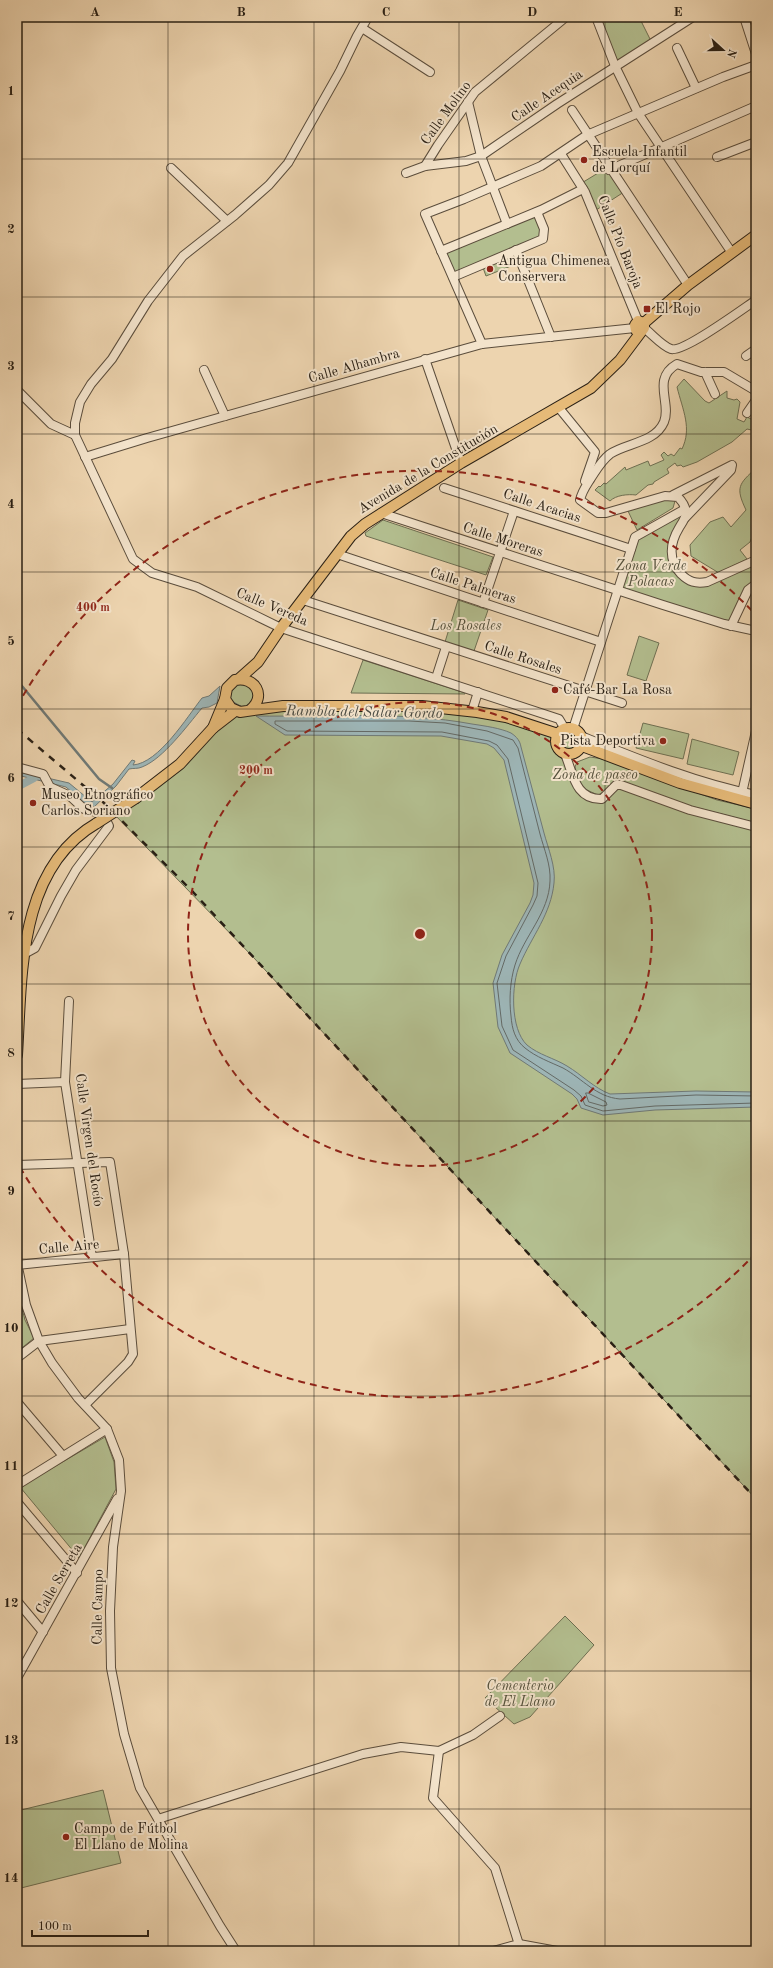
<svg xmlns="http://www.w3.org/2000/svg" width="773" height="1968" viewBox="0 0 773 1968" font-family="'Old Standard TT',serif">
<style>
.green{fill:#b3be8f;stroke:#6e6f52}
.water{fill:#9db5b6;stroke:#6f7976}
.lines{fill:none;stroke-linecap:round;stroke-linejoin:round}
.shore{stroke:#646a66;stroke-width:1}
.stream{stroke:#6f7976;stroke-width:2.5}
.canal{stroke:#9db5b6;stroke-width:8}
.minor-casing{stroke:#5b4d3c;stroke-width:10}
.major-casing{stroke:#2a2015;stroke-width:12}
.minor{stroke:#f3e3cb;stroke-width:8}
.major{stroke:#e6ba78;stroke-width:10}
.rail{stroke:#2a2015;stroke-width:2.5;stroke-dasharray:7 7;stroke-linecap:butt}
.major-bridge-casing{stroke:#2a2015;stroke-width:12;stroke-linecap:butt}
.major-bridge{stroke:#e6ba78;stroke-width:10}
.grid{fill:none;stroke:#2a2015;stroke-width:1;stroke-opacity:0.55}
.ring{fill:none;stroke:#8f2418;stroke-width:2;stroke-dasharray:7 5}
.poi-dot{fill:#8f2418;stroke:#f3e3cb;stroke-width:1.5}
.labels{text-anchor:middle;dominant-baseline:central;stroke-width:4;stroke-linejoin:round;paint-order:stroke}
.street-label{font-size:14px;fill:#2a2015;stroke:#f3e3cb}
.poi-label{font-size:14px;fill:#2a2015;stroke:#f3e3cb;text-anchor:start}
.park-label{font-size:14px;font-style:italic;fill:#534f3a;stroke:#f3e3cb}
.water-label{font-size:15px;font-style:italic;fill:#4c4d45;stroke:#f3e3cb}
.centre{fill:#8f2418;stroke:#f3e3cb;stroke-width:2}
.ring-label{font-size:12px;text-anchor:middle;font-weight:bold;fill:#8f2418;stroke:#f3e3cb;stroke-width:4;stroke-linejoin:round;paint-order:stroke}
.neatline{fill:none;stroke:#2a2015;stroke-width:1.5}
.grid-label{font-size:13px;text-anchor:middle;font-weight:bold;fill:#2a2015}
</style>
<rect width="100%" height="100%" fill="#edd4af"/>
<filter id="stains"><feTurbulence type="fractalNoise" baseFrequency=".005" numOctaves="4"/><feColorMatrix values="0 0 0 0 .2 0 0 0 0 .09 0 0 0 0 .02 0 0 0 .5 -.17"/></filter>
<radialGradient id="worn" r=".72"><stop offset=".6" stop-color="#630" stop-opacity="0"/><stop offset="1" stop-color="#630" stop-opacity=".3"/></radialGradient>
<!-- green -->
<g class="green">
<polygon points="596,17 639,17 652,43 615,66"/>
<polygon points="608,167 624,192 593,212 580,184"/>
<polygon points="537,212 545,235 516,250 521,262 486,276 482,265 453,277 441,251"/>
<path d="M684 379 705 401 709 403 727 391V398L734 400 737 399 740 402 737 419 744 422 747 417 755 421 756 431 747 429 732 442 697 462 683 467 681 465 677 466 675 463 667 469 669 473 654 482 653 484 648 485 636 495C628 494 616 495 610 501L595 490 599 486 600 487 604 483 606 484 625 467 626 470 648 461 650 466 664 460 661 455 664 452 668 456 671 454 674 456 680 448 682 449C692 428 683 411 677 387Z"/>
<path d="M756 468V527L750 542 740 550 747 559 719 573 691 556 690 545 710 522 723 517 731 527 746 510C735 487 739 484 756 468Z"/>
<polygon points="668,498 675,501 673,508 637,530 628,511"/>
<polygon points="685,509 674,538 675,565 699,583 756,560 756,584 731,626 618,591 635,537"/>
<polygon points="383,520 493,557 486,575 366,536 365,533"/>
<polygon points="458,600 488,610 474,651 445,642"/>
<polygon points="639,636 659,643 646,681 627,675"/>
<polygon points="363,660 465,693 465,694 351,693"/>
<polygon points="241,680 256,691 250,708 232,707 228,688"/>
<polygon points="430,707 485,713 556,738 557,746 562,752 576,786 597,799 616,785 756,826 756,1499 254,958 113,813 137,797 235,711"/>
<polygon points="643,723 689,734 683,759 636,748"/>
<circle cx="569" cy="741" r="11"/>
<polygon points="692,739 739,752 733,775 687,764"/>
<polygon points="590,757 603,759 717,800 756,809 756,823 679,803 623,782 598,795 580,787 575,767 577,762"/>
<polygon points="17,1290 25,1320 34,1338 17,1352"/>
<polygon points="105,1437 114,1462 116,1489 79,1558 20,1487"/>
<polygon points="565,1616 594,1645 530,1717 514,1724 485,1698"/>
<polygon points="103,1790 121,1863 17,1889 17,1811"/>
</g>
<!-- water -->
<g class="water">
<path d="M220 686 217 703 209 707 202 708C187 726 163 759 142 767 138 769 133 768 129 769L116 786 93 808H90L66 787 17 775V771L69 783 92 802 113 784 132 760 135 761 133 765C159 763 187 717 202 698L209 696Z"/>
<path d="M256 716C328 717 402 711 472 724 485 726 500 728 511 733 517 737 520 741 521 747 529 776 536 804 544 833 548 848 556 867 554 883 551 914 532 936 520 964 511 984 510 1029 527 1045 539 1055 554 1058 567 1066 582 1075 594 1088 610 1094L696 1091 756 1092V1107L655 1110 603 1115 581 1108 577 1099 572 1094 510 1053 498 1027 493 983 502 955 530 903 533 895 534 883 504 760 494 748 487 744 441 736 285 735Z"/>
</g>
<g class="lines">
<!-- shore -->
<g class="shore">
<polygon points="586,1093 588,1093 606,1102 607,1105 603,1106 589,1102"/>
<path d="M756 1096 696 1095 620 1099C596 1097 583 1079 563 1068 550 1062 536 1057 525 1048 515 1040 512 1029 511 1016 509 1000 510 981 515 965 524 936 549 913 550 881 551 865 544 849 540 834 533 805 525 777 518 748L513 740 487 731 445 723 409 721H275V724L287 731 442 732 489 741 497 745 508 759 538 883 537 896 533 905 506 956 497 983 502 1026 513 1050 574 1090 581 1096 585 1105 603 1111 655 1106 756 1103"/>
</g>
<!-- stream -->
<g class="stream">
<polyline points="17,680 99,779 112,788"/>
<polyline points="232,702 241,707"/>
</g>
<!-- canal -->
<polyline class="canal" points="17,787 34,778 34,776"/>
<defs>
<g id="minor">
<polyline points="368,17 357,36 340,71 288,163 269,185 235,215 183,256 148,301 112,359 91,384 80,402 75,423 75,435 133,559 152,573 197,587 281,628 559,719 565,729"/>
<polyline points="596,17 615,66 638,113 732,253"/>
<polyline points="744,17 756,54"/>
<polyline points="362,28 430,72"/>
<polyline points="677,48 696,88"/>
<polyline points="468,102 481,156 507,224"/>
<polyline points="572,110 688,285"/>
<polyline points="561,154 585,192 638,321"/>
<polyline points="717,157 756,142"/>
<polyline points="425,166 438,145 475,92 566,17"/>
<polyline points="171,168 227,221"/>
<polyline points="609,170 756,106"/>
<polyline points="406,173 425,166 466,161 481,156 557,104 693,17"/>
<polyline points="516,250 551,337"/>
<polyline points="441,251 541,210 583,189"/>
<polyline points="453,277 543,239 544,229 537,212"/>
<path d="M644 328C652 334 662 346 671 349 683 353 744 308 756 300"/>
<polyline points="482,344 425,214 464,199 541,166 587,135 723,77 756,65"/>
<polyline points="746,356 756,349"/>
<polyline points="425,359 461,463"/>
<polyline points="204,370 225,416"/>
<polyline points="705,372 715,394"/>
<polyline points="17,390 51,424 75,435"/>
<path d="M756 391 724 372H701L677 364C651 379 672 403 664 422 655 443 626 443 610 454 601 461 597 469 591 478 586 486 582 491 580 500L598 513H606L665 496 678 497C683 502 686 507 686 514 685 519 682 523 679 528 670 543 668 560 681 574 689 582 696 584 707 582L756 560"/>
<polyline points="559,408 595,452 585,481"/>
<polyline points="747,413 756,400"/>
<polyline points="85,457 147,438 482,344 635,328"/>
<polyline points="444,488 631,549"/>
<polyline points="673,495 732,465 731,470 685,518"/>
<polyline points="381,513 663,605 724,624 756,631"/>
<polyline points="337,554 601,642"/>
<polyline points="303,600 622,703"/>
<polyline points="483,603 514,511"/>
<polyline points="731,626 748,590 756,584"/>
<polyline points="436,678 446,647"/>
<polyline points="472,711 478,692"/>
<polyline points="573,729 635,537 685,509"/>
<path d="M581 736C638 759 696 783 756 795"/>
<path d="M565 754C573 773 575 800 602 799L616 785H621L690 810 756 827"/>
<polyline points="17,767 43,774 50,787 70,796 84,809 103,814 109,826 76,870 61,896 35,948 24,954"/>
<polyline points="742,793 756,731"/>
<polyline points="69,1001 65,1082 92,1257"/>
<polyline points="17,1084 65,1082"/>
<polyline points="17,1165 110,1162 124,1254 133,1354 128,1362 85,1405"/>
<polyline points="17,1263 26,1305 39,1341 52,1363 78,1398 107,1429 119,1460 121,1491 113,1547 110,1611 111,1668 124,1734 140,1788 220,1926 236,1951"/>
<polyline points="17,1265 124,1254"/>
<polyline points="17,1358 39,1341 130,1329"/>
<polyline points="17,1402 63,1456"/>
<polyline points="17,1485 107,1429"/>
<polyline points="17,1502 77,1573"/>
<polyline points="17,1601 43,1632"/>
<polyline points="17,1678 117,1499"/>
<polyline points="439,1751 433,1798 495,1868 521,1951"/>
<polyline points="158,1819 363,1754 401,1747 439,1751 473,1735 500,1716"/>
<polyline points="493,1951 519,1944 557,1951"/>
</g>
<g id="major">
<polyline points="644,323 688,285 756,235"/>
<polyline points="640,331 636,330 635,325 638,321 644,323"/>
<polyline points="240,678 258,662 281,628 351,536 365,524 461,463 591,388 620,360 644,328 644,323"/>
<path d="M250 710C267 696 255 676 235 680L227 688 225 699 231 708 240 712 283 706H422L477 712 506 717 558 734"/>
<circle cx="569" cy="741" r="13"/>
<polyline points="213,728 225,699"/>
<polyline points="582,746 680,783 756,804"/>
<polyline points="136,798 180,764 213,728 235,711"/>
<path d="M17 1055C22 977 17 869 97 823"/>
</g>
</defs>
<!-- minor casing -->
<use href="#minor" class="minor-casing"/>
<!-- major casing -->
<use href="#major" class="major-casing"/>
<!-- minor -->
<use href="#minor" class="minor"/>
<!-- major -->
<use href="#major" class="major"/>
<!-- rail -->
<polyline class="rail" points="17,729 104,803 193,892 756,1499"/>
<defs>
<polyline id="major-bridge" points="97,823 136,798"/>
</defs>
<!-- major-bridge casing -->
<use href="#major-bridge" class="major-bridge-casing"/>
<!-- major-bridge -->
<use href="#major-bridge" class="major-bridge"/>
</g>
<!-- grid -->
<path class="grid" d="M168 17V1951M314 17V1951M459 17V1951M605 17V1951M17 159H756M17 297H756M17 434H756M17 572H756M17 709H756M17 847H756M17 984H756M17 1121H756M17 1259H756M17 1396H756M17 1534H756M17 1671H756M17 1809H756"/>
<!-- distance rings -->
<g class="ring">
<circle cx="420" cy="934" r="232"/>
<path d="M756 1253A463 463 0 0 1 17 1162M17 706A463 463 0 0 1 756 615"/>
</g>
<!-- markers -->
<g class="poi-dot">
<circle cx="584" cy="160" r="4"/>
<circle cx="490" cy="269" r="4"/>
<rect x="643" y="305" width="8" height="8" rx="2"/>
<circle cx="555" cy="690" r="4"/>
<circle cx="663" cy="741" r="4"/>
<circle cx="33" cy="803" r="4"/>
<circle cx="66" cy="1837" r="4"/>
</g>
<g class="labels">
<!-- street labels -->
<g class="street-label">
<text transform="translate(547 96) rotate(-34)">Calle Acequia</text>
<text transform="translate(446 113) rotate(-54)">Calle Molino</text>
<text transform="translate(620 242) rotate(68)">Calle Pío Baroja</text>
<text transform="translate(354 366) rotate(-16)">Calle Alhambra</text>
<text transform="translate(428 469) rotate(-31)">Avenida de la Constitución</text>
<text transform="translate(542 506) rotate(18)">Calle Acacias</text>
<text transform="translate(503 540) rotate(18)">Calle Moreras</text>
<text transform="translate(473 586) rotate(18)">Calle Palmeras</text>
<text transform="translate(272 607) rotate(23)">Calle Vereda</text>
<text transform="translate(523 658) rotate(18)">Calle Rosales</text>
<text transform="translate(89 1140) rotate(82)">Calle Virgen del Rocío</text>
<text transform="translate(69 1247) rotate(-5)">Calle Aire</text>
<text transform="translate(59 1579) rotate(-60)">Calle Serreta</text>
<text transform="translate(98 1607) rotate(-89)">Calle Campo</text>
</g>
<!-- poi labels -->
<g class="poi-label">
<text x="592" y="152">Escuela Infantil<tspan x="592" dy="16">de Lorquí</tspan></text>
<text x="498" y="261">Antigua Chimenea<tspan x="498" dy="16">Conservera</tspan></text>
<text x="655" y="309">El Rojo</text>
<text x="563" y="690">Café-Bar La Rosa</text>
<text x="655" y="741" text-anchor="end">Pista Deportiva</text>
<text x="41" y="795">Museo Etnográfico<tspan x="41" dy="16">Carlos Soriano</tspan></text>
<text x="74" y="1829">Campo de Fútbol<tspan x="74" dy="16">El Llano de Molina</tspan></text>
</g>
<!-- park labels -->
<g class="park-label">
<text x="651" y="566">Zona Verde<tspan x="651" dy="16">Polacas</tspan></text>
<text x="466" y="626">Los Rosales</text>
<text x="595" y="775">Zona de paseo</text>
<text x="520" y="1686">Cementerio<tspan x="520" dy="16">de El Llano</tspan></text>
</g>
<!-- water labels -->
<g class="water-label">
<text transform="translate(364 713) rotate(1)">Rambla del Salar Gordo</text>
</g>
</g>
<circle cx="420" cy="934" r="6" class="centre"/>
<g class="ring-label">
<text x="93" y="611">400 m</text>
<text x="256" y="774">200 m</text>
</g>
<!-- margin -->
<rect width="773" height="1968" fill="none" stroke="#edd4af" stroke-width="44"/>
<!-- north arrow -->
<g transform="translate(723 50) rotate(111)" stroke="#f3e3cb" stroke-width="3" paint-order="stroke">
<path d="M0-3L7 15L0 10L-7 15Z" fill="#2a2015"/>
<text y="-6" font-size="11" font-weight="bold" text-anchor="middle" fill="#2a2015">N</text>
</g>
<!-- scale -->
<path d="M32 1930v6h116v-6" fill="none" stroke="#2a2015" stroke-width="2"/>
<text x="38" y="1930" font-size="12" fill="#2a2015" stroke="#f3e3cb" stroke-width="3" paint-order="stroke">100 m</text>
<rect x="22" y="22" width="729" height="1924" class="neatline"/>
<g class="grid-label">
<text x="95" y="16">A</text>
<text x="241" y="16">B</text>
<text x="386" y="16">C</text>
<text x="532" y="16">D</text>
<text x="678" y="16">E</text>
<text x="11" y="95">1</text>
<text x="11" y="233">2</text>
<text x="11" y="370">3</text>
<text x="11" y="508">4</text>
<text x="11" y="645">5</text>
<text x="11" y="782">6</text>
<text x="11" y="920">7</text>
<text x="11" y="1057">8</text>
<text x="11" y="1195">9</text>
<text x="11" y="1332">10</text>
<text x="11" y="1470">11</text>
<text x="11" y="1607">12</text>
<text x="11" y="1744">13</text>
<text x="11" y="1882">14</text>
</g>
<rect width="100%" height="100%" filter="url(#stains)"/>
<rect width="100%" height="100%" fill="url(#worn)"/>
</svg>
